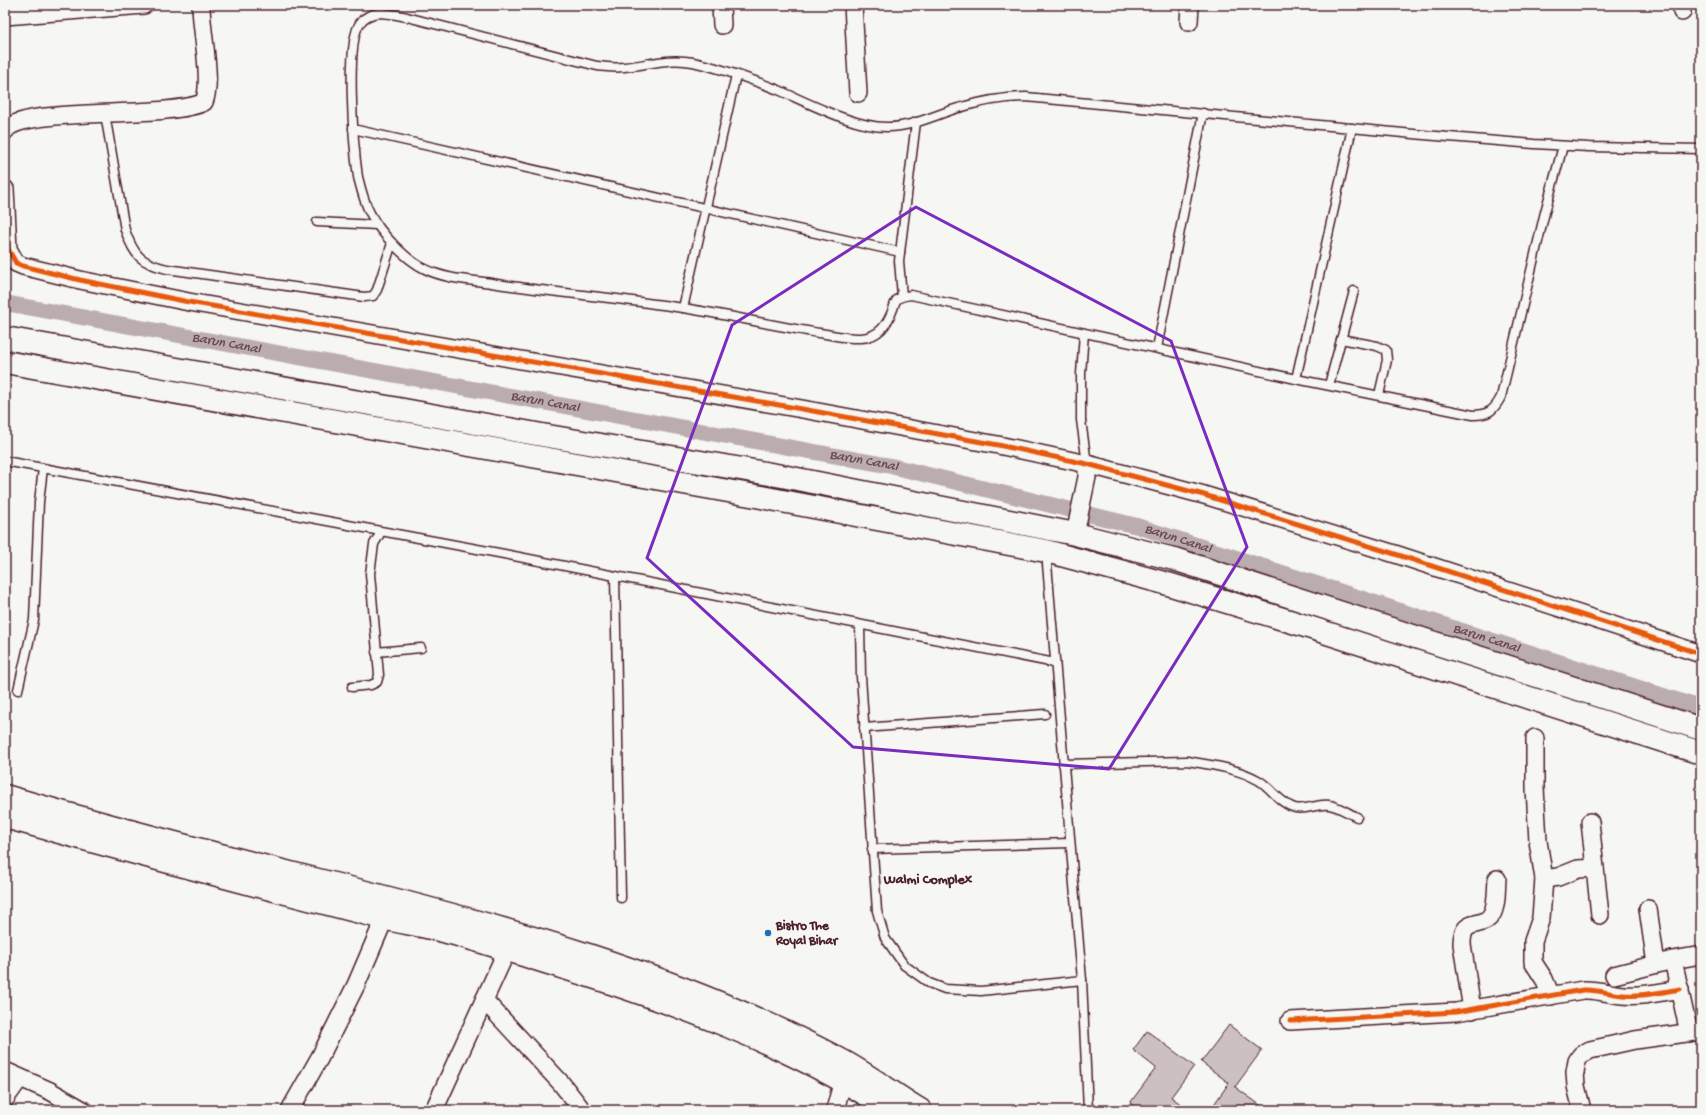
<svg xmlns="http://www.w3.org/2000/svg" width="1706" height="1115" viewBox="0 0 1706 1115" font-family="'Gochi Hand',sans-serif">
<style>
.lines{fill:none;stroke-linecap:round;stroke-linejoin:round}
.canal{stroke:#bbadae;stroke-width:16}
.building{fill:#ccc1c0;stroke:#4a1f2b}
.service-casing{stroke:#4a1f2b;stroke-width:11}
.minor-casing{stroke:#4a1f2b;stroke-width:20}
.trunk-casing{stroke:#4a1f2b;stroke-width:25}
.service{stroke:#f6f6f2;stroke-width:8}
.minor{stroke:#f6f6f2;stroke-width:17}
.trunk{stroke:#f6f6f2;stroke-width:22}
.cycleway-casing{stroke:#f6f6f2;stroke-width:8}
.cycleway{stroke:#e8590c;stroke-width:5}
.marked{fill:none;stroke:#7b2cbf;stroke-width:3;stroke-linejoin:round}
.poi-dot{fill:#1f6fb2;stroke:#f6f6f2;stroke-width:1.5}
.labels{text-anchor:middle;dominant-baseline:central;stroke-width:3;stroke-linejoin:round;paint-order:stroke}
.poi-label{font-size:13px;font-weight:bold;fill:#4a1f2b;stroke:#f6f6f2;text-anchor:start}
.water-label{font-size:14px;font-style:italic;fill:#6c4a52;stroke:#f6f6f2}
.neighbourhood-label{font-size:14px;font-weight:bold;fill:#4a1f2b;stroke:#f6f6f2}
</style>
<rect width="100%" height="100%" fill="#f6f6f2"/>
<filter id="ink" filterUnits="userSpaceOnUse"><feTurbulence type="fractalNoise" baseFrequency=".025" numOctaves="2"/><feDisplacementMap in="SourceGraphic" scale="8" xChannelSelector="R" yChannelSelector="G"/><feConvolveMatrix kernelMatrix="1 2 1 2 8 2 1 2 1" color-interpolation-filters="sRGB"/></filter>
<g filter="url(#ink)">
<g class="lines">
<!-- canal -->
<path class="canal" id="s1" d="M5 303 891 466 1137 526 1701 708"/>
</g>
<!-- building -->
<g class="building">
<polygon points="1229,1025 1262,1050 1235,1087 1267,1110 1210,1110 1229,1083 1201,1062"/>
<polygon points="1147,1031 1194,1066 1171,1097 1189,1110 1139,1110 1130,1103 1156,1068 1133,1050"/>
</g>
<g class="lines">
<defs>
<g id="service">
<path d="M105 114 125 230C134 256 141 263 167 269L364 297 373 296 377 290 392 243"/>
<polyline points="353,129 900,252"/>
<path d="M1563 146 1545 212 1501 397C1494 410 1489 415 1473 415L1296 379 911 295C905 296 899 296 896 301 894 304 894 307 893 309 887 325 879 337 861 338 848 339 833 335 819 333 774 326 729 315 683 308 619 298 555 293 491 283 470 280 445 279 425 269 406 260 380 233 370 213 364 202 361 189 358 177 354 150 345 43 360 23 371 8 391 14 407 17L597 66C605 67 615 68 624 67 648 65 668 57 693 62 721 68 750 79 776 89 807 102 855 128 888 127 911 127 933 116 955 109 978 102 1002 97 1026 97L1424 135 1534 144 1589 147 1701 149"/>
<polyline points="317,222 377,225"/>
<polyline points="902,296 899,261 916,122"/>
<polyline points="683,308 736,75"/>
<polyline points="1084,333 1081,374 1081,420 1087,464"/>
<polyline points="1341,339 1377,346 1386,350 1387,360 1379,395"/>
<polyline points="1157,348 1203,113"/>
<polyline points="1296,379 1352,128"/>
<polyline points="1329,385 1354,291"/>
<polyline points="5,461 504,554 1055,663"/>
<polyline points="1046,552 1082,980 1088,1110"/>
<polyline points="615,576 621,898"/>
<polyline points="860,625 861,677 877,911 885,938 904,965 929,983 945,989 981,991 1082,980"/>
<polyline points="376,652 421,648"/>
<polyline points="352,687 371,685 377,682 379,675 370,574 374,544 381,532"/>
<polyline points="18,690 34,620 39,502 43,468"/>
<polyline points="864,728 1045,714"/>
<path d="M1063 764 1187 761C1211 765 1237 768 1258 780 1271 787 1280 804 1295 808 1306 811 1318 803 1329 805 1338 806 1348 813 1357 817"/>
<polyline points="872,849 1070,843"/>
</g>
<g id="minor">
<polyline points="721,5 722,25"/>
<polyline points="853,5 858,93"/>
<polyline points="1682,5 1682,12"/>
<polyline points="5,16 144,5"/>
<polyline points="1189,22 1190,5"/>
<path d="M5 131C21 105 168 120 204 102 213 81 201 31 201 5"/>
<polyline points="5,189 8,249 16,263 23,266 80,280 189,302 802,409 998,445 1087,464 1204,495 1395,554 1701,654"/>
<polyline points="1075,534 1087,477 1087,464"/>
<polyline points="1535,738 1535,788 1538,841 1544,879 1541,918 1533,941 1533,962 1544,979 1551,996"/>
<polyline points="1595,868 1600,915"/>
<polyline points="1544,879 1558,877 1578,869 1595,868 1590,822"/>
<polyline points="1648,909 1656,964"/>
<polyline points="1673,960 1689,1033"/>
<polyline points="1614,975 1673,960 1701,955"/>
<polyline points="484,1000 561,1083 582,1110"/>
<path d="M1472 1010 1462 944C1462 915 1482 931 1492 914 1497 905 1496 890 1497 879"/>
<path d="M1290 1021 1456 1012 1583 990C1597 989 1610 994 1623 995 1642 997 1661 992 1680 989"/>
<polyline points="5,1071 50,1091 83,1110"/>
<polyline points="5,1099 20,1078"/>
<polyline points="290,1110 320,1057 356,985 389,908"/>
<polyline points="434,1110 507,950"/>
<polyline points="835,1110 843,1080"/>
<polyline points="1582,1110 1576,1086 1575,1072 1577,1061 1581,1055 1590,1050 1635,1040 1701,1031"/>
</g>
<g id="trunk">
<polyline points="5,338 542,435 782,476 1075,534 1174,559 1701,729"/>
<polyline points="5,362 756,496 1046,551 1168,584 1299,624 1701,753"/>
<path d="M5 796C111 827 219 855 326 882 501 926 677 973 837 1058 866 1073 892 1093 920 1110"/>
<path d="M5 817C130 852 256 886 383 918 404 923 426 926 447 932 483 941 519 954 555 965 671 1001 789 1044 891 1110"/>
</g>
</defs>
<!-- service casing -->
<use href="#service" class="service-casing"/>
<!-- minor casing -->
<use href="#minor" class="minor-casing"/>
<!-- trunk casing -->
<use href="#trunk" class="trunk-casing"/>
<!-- service -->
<use href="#service" class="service"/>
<!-- minor -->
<use href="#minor" class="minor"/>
<!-- trunk -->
<use href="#trunk" class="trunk"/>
<defs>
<g id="cycleway">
<polyline points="5,189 8,249 16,263 23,266 80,280 189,302 802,409 998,445 1087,464 1204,495 1395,554 1701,654"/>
<path d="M1290 1021 1456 1012 1583 990C1597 989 1610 994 1623 995 1642 997 1661 992 1680 989"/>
</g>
</defs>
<!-- cycleway casing -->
<use href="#cycleway" class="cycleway-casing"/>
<!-- cycleway -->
<use href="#cycleway" class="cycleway"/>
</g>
</g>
<!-- marked area -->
<path class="marked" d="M916 207 1171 341 1247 547 1109 769 853 747 647 558 732 325Z"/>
<!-- markers -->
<circle class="poi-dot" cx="768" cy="933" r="4"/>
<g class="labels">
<!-- poi labels -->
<g class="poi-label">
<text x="776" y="926">Bistro The<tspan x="776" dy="15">Royal Bihar</tspan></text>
</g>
<!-- water labels -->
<g class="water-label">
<text stroke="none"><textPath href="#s1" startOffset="225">Barun Canal</textPath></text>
<text stroke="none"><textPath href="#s1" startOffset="549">Barun Canal</textPath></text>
<text stroke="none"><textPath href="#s1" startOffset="873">Barun Canal</textPath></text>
<text stroke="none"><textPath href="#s1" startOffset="1197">Barun Canal</textPath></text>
<text stroke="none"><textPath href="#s1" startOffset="1521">Barun Canal</textPath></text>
</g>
<!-- neighbourhood labels -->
<g class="neighbourhood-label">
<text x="928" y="880">Walmi Complex</text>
</g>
</g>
<!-- margin -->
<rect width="1706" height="1115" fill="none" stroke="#f6f6f2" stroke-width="20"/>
<rect x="10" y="10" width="1686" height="1095" fill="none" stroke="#4a1f2b" stroke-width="1.5" filter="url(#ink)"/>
</svg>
